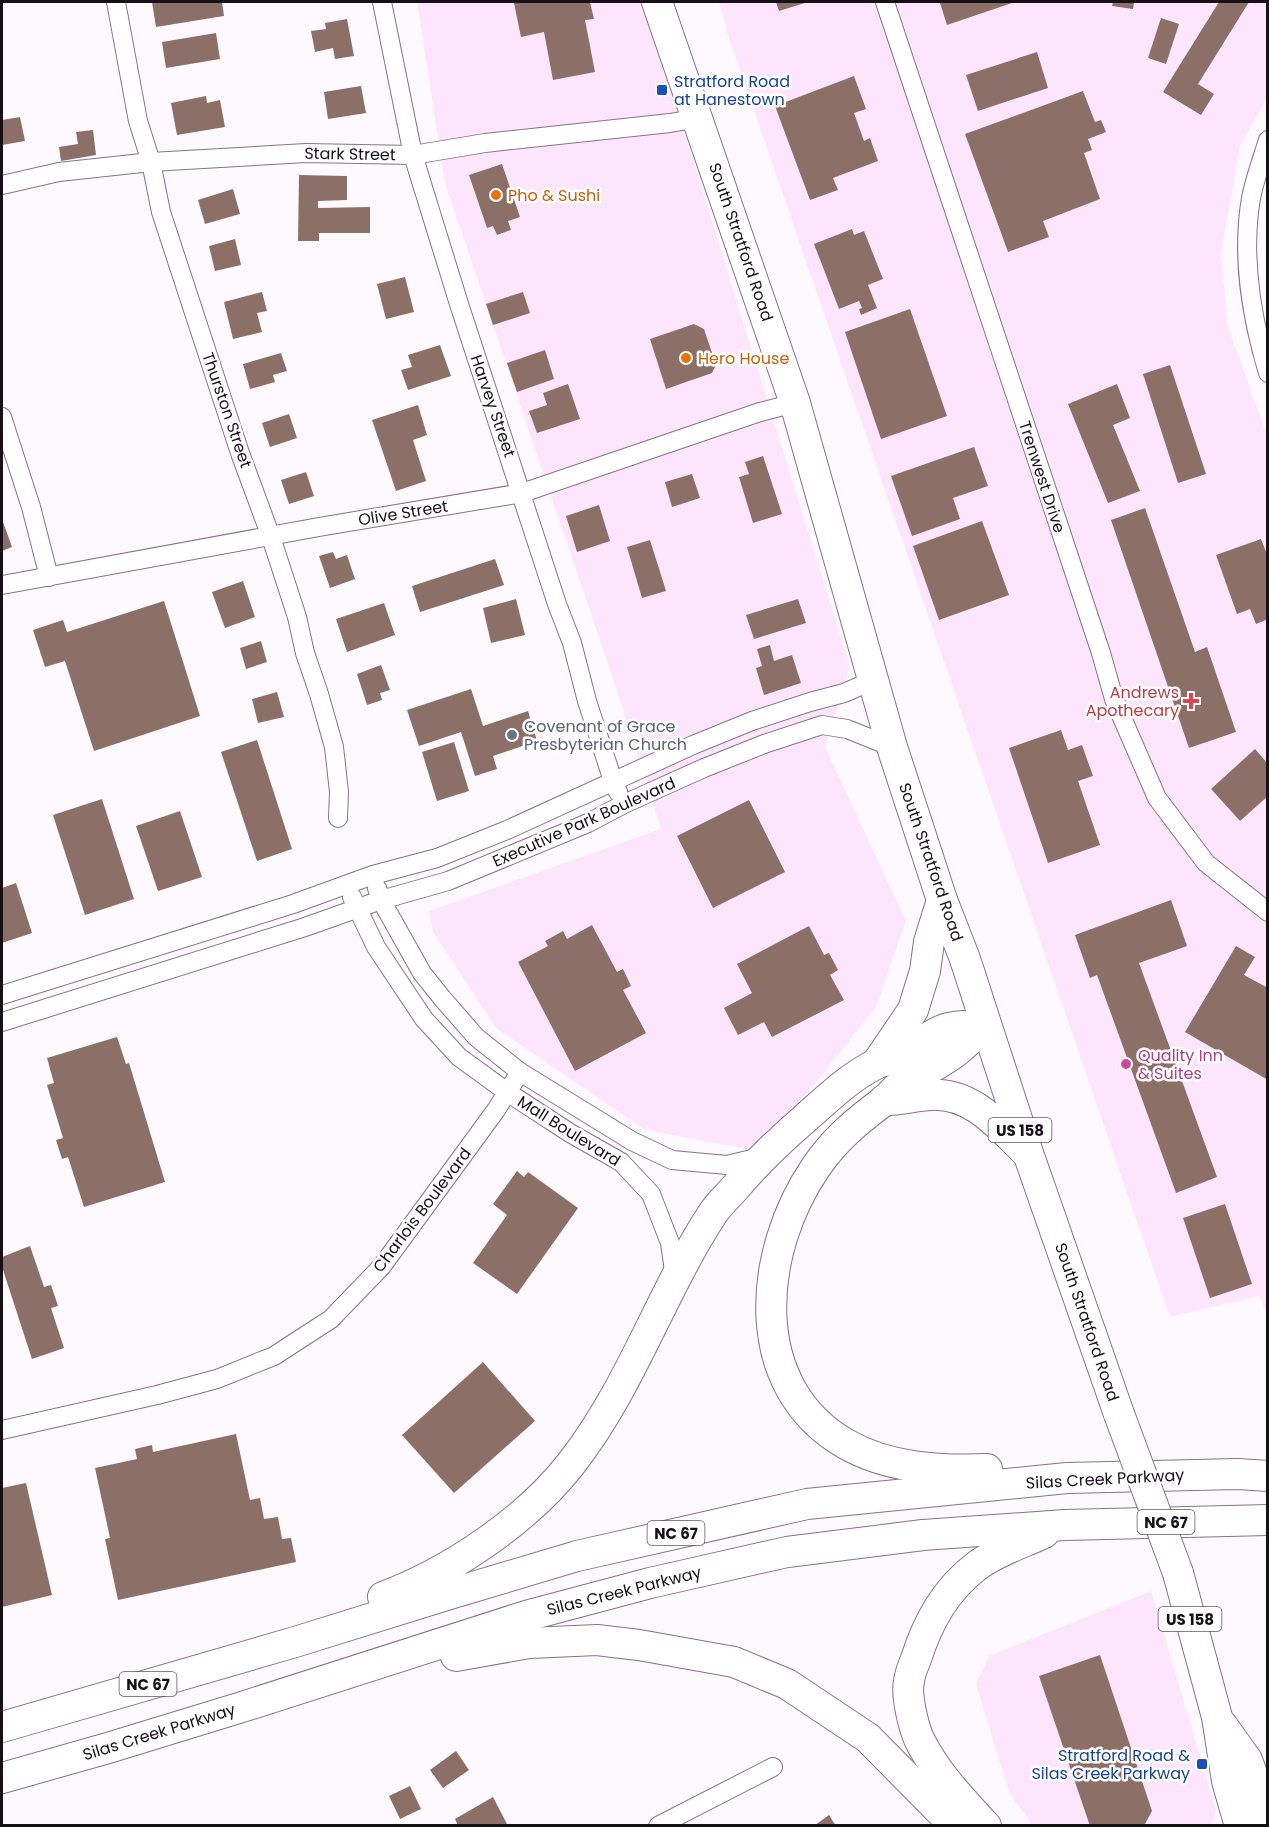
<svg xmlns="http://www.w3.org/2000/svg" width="1269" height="1827" viewBox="0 0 1269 1827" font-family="Poppins,sans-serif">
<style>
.built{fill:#fde6fd}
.building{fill:#8c6f66}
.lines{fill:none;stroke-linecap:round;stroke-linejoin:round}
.minor-casing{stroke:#877387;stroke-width:20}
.primary-casing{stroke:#877387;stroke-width:32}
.minor{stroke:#fff;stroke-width:18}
.primary{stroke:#fff;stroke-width:30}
.primary-bridge-casing{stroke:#877387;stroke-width:32;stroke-linecap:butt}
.primary-bridge{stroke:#fff;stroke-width:30}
.transit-dot{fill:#1a4fb4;stroke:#fff;stroke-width:2}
.food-dot{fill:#e8710a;stroke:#fff;stroke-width:2}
.health-dot{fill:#e0444e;stroke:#fff;stroke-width:2}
.worship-dot{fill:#6b7280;stroke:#fff;stroke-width:2}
.hotel-dot{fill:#d1479c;stroke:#fff;stroke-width:2}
.labels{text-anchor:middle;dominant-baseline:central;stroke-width:5;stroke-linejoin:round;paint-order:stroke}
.shield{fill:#fff;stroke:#5d585d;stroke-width:1.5}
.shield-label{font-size:15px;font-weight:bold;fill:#171017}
.transit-label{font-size:16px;fill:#164399;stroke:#fff;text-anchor:start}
.street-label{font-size:16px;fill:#171017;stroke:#fff}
.food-label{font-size:16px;fill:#c56008;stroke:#fff;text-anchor:start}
.health-label{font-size:16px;fill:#be3a42;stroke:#fff;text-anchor:end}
.worship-label{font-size:16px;fill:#5b616d;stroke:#fff;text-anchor:start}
.hotel-label{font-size:16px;fill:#b23c85;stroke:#fff;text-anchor:start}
</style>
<rect width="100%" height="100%" fill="#fef9fe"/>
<!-- built -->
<g class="built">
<polygon points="417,2 644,2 850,667 825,747 906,921 876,1007 810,1090 747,1149 645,1130 496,1028 433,932 429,911 661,829 613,679 445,183"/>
<polygon points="719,2 1267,2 1267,98 1240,145 1221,254 1228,327 1268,438 1267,1315 1260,1296 1170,1317 728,35"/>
<polygon points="1151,1591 1216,1810 1212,1825 1032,1825 1009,1792 976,1684 989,1656"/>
</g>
<!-- building -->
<g class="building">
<polygon points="152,2 222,2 224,16 156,27"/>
<polygon points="521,2 590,2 594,19 585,20 595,72 553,80 544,32 521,37 514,3"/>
<polygon points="776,2 808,2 779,11"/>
<polygon points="944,2 1015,2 947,25 940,3"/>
<polygon points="1113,2 1134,2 1133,9 1112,6"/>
<polygon points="1219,2 1249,2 1198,84 1214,94 1201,115 1163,92"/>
<polygon points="1161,18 1179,24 1166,64 1148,58"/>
<polygon points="347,19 354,56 335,59 333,48 315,52 311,31 326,29 325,23"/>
<polygon points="216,33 220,59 166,68 162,42"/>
<polygon points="1037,52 1048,88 978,111 966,75"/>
<polygon points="854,76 866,109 854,113 864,141 870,138 878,161 833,178 838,190 810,200 775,106"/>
<polygon points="361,86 366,113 328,119 324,92"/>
<polygon points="1083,91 1095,122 1101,120 1106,132 1088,139 1092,150 1084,153 1100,199 1043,221 1049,237 1008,252 965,134"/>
<polygon points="206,96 207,103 220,100 225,127 177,135 171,103"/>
<polygon points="20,117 25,141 2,145 2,120"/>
<polygon points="93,130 96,155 61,161 59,147 78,144 76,132"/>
<polygon points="502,164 520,217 508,221 511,230 497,235 493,226 487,228 469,175"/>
<polygon points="299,175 347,176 347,200 318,201 318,208 370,207 370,233 319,233 319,241 298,241"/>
<polygon points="233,189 240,214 205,224 198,200"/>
<polygon points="852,229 854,235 864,231 883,279 868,285 877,308 861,315 859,309 862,308 859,301 839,309 814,244"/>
<polygon points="235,239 241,265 215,271 209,246"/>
<polygon points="405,277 414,312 386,319 377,284"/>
<polygon points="262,292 267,311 257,313 262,332 233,339 224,302"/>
<polygon points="523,292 530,313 493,325 486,304"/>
<polygon points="910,309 947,416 881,439 845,332"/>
<polygon points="694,324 704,329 716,365 712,373 666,389 650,339"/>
<polygon points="440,345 451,376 408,390 401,370 412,367 408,355"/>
<polygon points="545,350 554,379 517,392 507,363"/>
<polygon points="281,353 287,371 273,375 275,382 250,389 243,364"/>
<polygon points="1170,365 1206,474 1178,483 1143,374"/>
<polygon points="568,384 580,419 537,433 529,411 547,405 543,393"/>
<polygon points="1117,384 1130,418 1113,425 1140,491 1108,503 1068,404"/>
<polygon points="418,405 427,435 413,440 426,481 396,491 372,420"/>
<polygon points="289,414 297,438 270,447 262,423"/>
<polygon points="974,447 988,486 953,498 960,519 912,536 891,476"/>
<polygon points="763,456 782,514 753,523 739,477 749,474 745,462"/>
<polygon points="306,472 314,496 289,504 281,480"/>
<polygon points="692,474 700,498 672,507 665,482"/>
<polygon points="599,505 610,541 577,552 566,516"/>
<polygon points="1145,508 1195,652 1207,647 1236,732 1189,748 1111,520"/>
<polygon points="2,519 12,547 2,551"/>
<polygon points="982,521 1009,595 939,620 913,546"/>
<polygon points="1261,539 1268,557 1268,619 1256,624 1250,609 1237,614 1216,555"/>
<polygon points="650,540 666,591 642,598 627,547"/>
<polygon points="333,552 336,559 347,555 355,579 330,588 319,556"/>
<polygon points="495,559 504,585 420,612 412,586"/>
<polygon points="243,581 255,617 225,628 212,592"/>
<polygon points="516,599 525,635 491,643 483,608"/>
<polygon points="798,599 806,623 754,639 746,615"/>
<polygon points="164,601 200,716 94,751 65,661 45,667 33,630 63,620 67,632"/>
<polygon points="384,603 395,635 347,652 336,619"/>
<polygon points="261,641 267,662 246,669 240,648"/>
<polygon points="770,645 774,661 792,655 801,683 764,695 756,668 762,666 757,649"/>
<polygon points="381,665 390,690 380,693 382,700 367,705 357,674"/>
<polygon points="471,689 483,726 528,711 537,741 493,756 497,769 475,776 461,732 419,746 407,710"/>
<polygon points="277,692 284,717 258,723 252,699"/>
<polygon points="1061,730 1068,750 1082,745 1093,776 1078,781 1100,845 1048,863 1009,748"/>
<polygon points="257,740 292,849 257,861 221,752"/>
<polygon points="454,742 469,791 437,801 422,752"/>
<polygon points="1255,749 1268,764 1268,796 1240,821 1211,789"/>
<polygon points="102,799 134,899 85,915 53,815"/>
<polygon points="749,800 785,872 713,908 677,836"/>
<polygon points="180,811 202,877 158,891 136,826"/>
<polygon points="16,883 32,933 2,943 2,888"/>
<polygon points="1171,900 1187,946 1139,963 1217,1177 1176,1193 1097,975 1090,978 1075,935"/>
<polygon points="592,925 617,972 623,969 631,986 623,990 646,1033 575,1071 518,962 548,946 545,941 563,931 567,939"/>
<polygon points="809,926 824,955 829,953 838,970 830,975 844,1000 772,1037 764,1022 738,1035 724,1008 752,993 737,964"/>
<polygon points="1236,946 1255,957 1244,975 1268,988 1268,1080 1185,1032"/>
<polygon points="117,1037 126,1064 129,1063 165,1182 84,1207 68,1157 62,1159 56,1140 63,1138 47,1085 54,1083 47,1058"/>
<polygon points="517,1171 524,1177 528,1172 578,1208 517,1294 473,1263 507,1215 493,1204"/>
<polygon points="1225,1204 1252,1284 1210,1298 1183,1218"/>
<polygon points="30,1246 44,1287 51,1285 58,1306 51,1308 64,1348 32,1359 2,1267 2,1257"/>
<polygon points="483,1362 535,1421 454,1493 402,1435"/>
<polygon points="236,1434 250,1500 260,1498 264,1519 278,1517 282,1539 291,1538 296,1562 118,1600 105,1539 110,1538 95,1468 137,1459 135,1449 152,1445 153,1452"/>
<polygon points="26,1483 52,1595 2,1607 2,1488"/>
<polygon points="1100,1655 1152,1811 1145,1824 1141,1826 1090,1826 1039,1676"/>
<polygon points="456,1751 469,1770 443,1788 430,1770"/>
<polygon points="410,1786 421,1809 400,1819 389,1796"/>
<polygon points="493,1797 508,1826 458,1826 455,1819"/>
<polygon points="829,1815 836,1826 814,1826"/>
</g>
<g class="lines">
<defs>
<g id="minor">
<polyline points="116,2 138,121 151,162 161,212 240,453 271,537 297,617 305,653 319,694 334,747 339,792 338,818"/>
<polyline points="382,2 413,155 459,304 557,604 572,643 587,701 613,781 618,792"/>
<polyline points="885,2 1101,653 1114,699 1157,798 1206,863 1268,912"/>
<path d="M1268 140C1262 159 1255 178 1251 198 1241 257 1251 316 1268 373"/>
<polyline points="2,185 59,172 151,162 306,153 413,155 485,143 670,123 699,118"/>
<polyline points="2,417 31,507 49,577"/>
<polyline points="2,585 319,527 522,493 760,412 795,403"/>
<polyline points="377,888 381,900 422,973 442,998 476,1037 520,1072 632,1141 672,1160 727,1165 760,1157"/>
<polyline points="352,897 376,947 424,1019 459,1057 507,1092 570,1133 621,1162 651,1194 670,1243 675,1278"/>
<polyline points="2,995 293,904 373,875 437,858 507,830 693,745 752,721 810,702 844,693 874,680"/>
<polyline points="2,1022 305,927 381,900 448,881 588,823 624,804 704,768 764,744 822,725 847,729 892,747"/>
<polyline points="2,1430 157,1395 217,1379 274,1356 331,1319 382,1266 496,1110 520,1072"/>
<polyline points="658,1826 773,1767"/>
</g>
<g id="primary">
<polyline points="657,2 795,403 892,747 942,900 965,959 1028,1153 1119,1414"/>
<path d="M985 1025C976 1034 968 1042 958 1050 941 1064 919 1073 900 1086 894 1090 890 1096 884 1101 858 1120 834 1140 816 1167 758 1251 745 1386 846 1444 888 1468 940 1471 987 1469"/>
<polyline points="877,1063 913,1010 925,971 929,942 942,900"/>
<path d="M884 1100C900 1100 915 1096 930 1095 972 1092 999 1126 1026 1152"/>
<polyline points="1178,1573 1217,1717 1227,1781 1240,1826"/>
<path d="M383 1597C450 1572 526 1521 570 1465 631 1388 660 1294 713 1213 719 1204 727 1197 734 1189 755 1164 777 1143 801 1122 825 1101 848 1078 876 1064 881 1061 888 1061 893 1058 911 1051 926 1036 945 1029 956 1025 973 1026 985 1025"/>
<polyline points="456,1656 529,1643 597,1640 639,1645 734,1662 787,1684 868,1738 955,1826"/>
<polyline points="1222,1725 1247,1760 1268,1818"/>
<polyline points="2,1727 295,1642 453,1593 577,1556 807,1504 1067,1478 1238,1474 1268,1476"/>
<polyline points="2,1778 108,1748 242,1707 526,1616 650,1583 787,1552 923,1535 1065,1525 1268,1520"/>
<path d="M986 1826C961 1799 935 1772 919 1739 913 1725 906 1695 909 1681 910 1673 913 1666 916 1659 928 1621 946 1589 978 1565 997 1551 1023 1543 1044 1533"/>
</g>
</defs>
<!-- minor casing -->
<use href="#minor" class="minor-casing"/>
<!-- primary casing -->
<use href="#primary" class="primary-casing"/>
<!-- minor -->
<use href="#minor" class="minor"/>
<!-- primary -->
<use href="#primary" class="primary"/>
<defs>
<polyline id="primary-bridge" points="1119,1414 1178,1573"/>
</defs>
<!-- primary-bridge casing -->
<use href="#primary-bridge" class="primary-bridge-casing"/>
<!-- primary-bridge -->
<use href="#primary-bridge" class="primary-bridge"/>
</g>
<!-- markers -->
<g class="transit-dot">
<rect x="656" y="84" width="12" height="12" rx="3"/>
<rect x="1196" y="1758" width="12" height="12" rx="3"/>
</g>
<g class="food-dot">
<circle cx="496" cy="195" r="6"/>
<circle cx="686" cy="358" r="6"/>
</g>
<path class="health-dot" d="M1188 692h6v6h6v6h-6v6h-6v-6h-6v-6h6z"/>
<circle class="worship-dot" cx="512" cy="735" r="6"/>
<circle class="hotel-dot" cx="1126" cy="1064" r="6"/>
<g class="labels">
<!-- shield labels -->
<g class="shield">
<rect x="988.5" y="1118" width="63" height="24" rx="4.5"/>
<rect x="1137.5" y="1510" width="57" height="24" rx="4.5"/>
<rect x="647.5" y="1521" width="57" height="24" rx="4.5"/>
<rect x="1158.5" y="1607" width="63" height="24" rx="4.5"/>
<rect x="119.5" y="1672" width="57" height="24" rx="4.5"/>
</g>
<g class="shield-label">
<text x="1020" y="1130">US 158</text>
<text x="1166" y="1522">NC 67</text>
<text x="676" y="1533">NC 67</text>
<text x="1190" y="1619">US 158</text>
<text x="148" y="1684">NC 67</text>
</g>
<!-- transit labels -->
<g class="transit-label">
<text x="674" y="81">Stratford Road<tspan x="674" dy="18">at Hanestown</tspan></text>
<text x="1190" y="1755" text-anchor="end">Stratford Road &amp;<tspan x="1190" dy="18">Silas Creek Parkway</tspan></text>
</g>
<!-- street labels -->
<g class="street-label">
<text transform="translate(350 154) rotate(1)">Stark Street</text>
<text transform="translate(741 242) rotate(71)">South Stratford Road</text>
<text transform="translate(493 406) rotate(71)">Harvey Street</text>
<text transform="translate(227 410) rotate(71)">Thurston Street</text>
<text transform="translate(1042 477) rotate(72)">Trenwest Drive</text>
<text transform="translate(403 513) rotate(-9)">Olive Street</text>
<text transform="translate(584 822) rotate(-24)">Executive Park Boulevard</text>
<text transform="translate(931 862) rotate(71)">South Stratford Road</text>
<text transform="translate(569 1131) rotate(32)">Mall Boulevard</text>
<text transform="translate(422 1210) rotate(-53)">Charlois Boulevard</text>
<text transform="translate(1087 1322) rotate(71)">South Stratford Road</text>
<text transform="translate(1105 1479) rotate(-3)">Silas Creek Parkway</text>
<text transform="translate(624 1591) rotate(-14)">Silas Creek Parkway</text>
<text transform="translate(159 1732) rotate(-17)">Silas Creek Parkway</text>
</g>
<!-- food labels -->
<g class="food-label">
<text x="508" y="195">Pho &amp; Sushi</text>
<text x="698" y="358">Hero House</text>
</g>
<!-- health labels -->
<g class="health-label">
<text x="1179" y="692">Andrews<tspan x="1179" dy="18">Apothecary</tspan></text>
</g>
<!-- worship labels -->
<g class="worship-label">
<text x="524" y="726">Covenant of Grace<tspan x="524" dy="18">Presbyterian Church</tspan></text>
</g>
<!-- hotel labels -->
<g class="hotel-label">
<text x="1138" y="1055">Quality Inn<tspan x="1138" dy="18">&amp; Suites</tspan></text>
</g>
</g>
<!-- border -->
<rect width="1269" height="1827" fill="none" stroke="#171017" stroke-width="6"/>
</svg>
